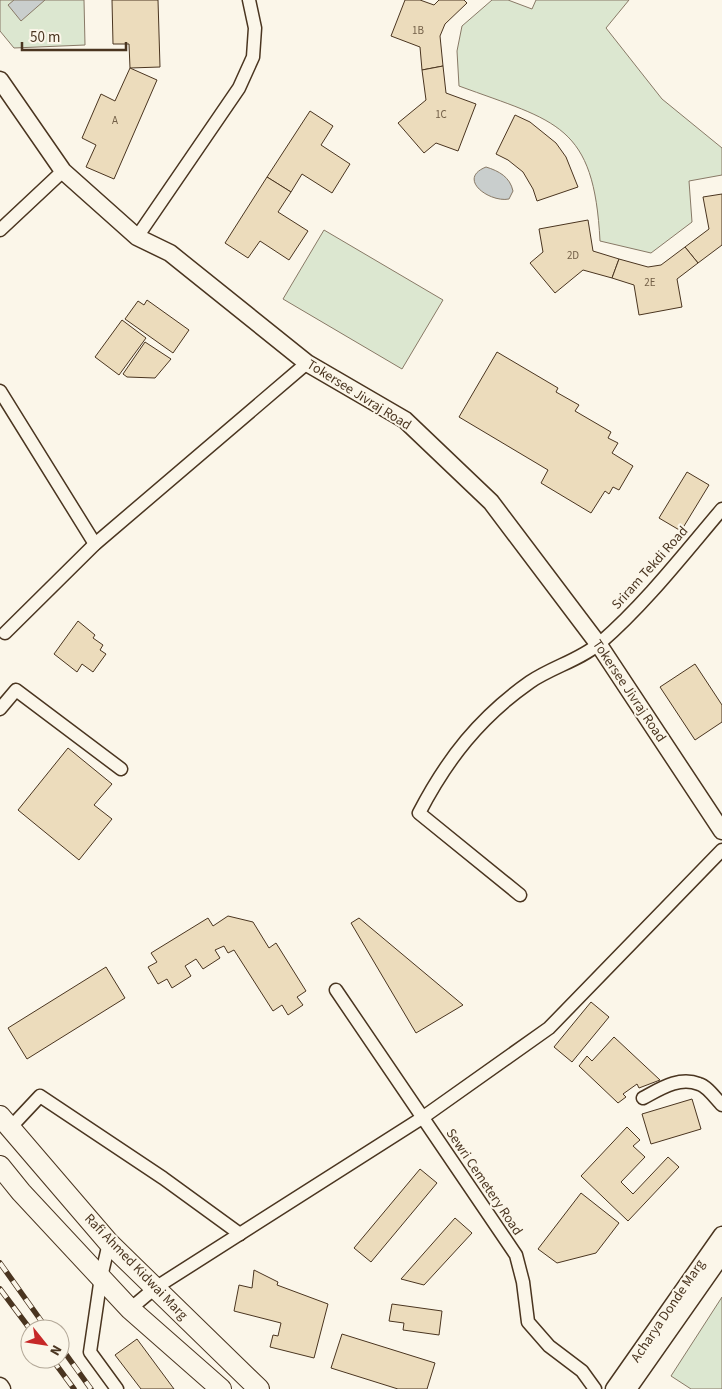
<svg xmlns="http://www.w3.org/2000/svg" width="722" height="1389" viewBox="0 0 722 1389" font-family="'Source Sans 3',sans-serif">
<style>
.green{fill:#dce7d0;stroke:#887966}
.water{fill:#c9cecd;stroke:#887966}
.building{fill:#ecdcbc;stroke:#4a3520}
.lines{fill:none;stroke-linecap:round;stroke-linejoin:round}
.minor-casing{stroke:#4a3520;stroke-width:15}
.tertiary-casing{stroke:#4a3520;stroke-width:19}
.primary-casing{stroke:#4a3520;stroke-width:22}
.minor{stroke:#fbf6e9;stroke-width:12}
.tertiary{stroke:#fbf6e9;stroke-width:16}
.primary{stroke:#fbf6e9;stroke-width:20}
.rail-casing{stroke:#4a3520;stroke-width:5.5}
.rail{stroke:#fbf6e9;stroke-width:4;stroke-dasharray:11;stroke-linecap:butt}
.labels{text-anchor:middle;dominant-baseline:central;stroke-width:4;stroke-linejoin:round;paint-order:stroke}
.number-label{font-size:11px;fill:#725f47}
.street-label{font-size:14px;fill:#4a3520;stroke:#fbf6e9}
</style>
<rect width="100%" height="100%" fill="#fbf6e9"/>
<!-- green -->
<g class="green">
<polygon points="0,0 84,0 85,45 14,48 0,31"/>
<path d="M492 0H508L532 9 536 0H629L606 28 662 99 722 148V175L689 181 692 222 651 253 600 241C594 124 557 122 459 86L457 51 462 26Z"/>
<polygon points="324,230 443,300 402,369 283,299"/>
<polygon points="722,1297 722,1389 691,1389 671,1376"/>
</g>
<!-- water -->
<g class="water">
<polygon points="14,0 45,0 21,21 8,5"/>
<path d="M486 167C499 171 510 177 513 191L509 199C490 203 456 179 486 167Z"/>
</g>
<!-- building -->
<g class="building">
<polygon points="112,0 158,0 160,67 130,68 129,44 113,44"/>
<polygon points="405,0 420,0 434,5 439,0 464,0 467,3 445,24 440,36 443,66 422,70 420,47 391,36"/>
<polygon points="443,66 446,93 476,104 458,151 436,143 424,153 398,123 426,100 422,70"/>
<polygon points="130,68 157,80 114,179 86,167 96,145 82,138 101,94 115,101"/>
<polygon points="310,111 333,126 321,145 350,164 332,193 302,174 291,192 267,177"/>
<polygon points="515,115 530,122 556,143 566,157 578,187 537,201 533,189 523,172 508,160 496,154"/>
<polygon points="267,177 291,192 278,212 308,231 289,260 260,241 248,258 225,243"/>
<polygon points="722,194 722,245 698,263 685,247 709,229 703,197"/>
<polygon points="588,220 593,251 619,259 612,278 583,270 555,293 530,263 543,252 539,229"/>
<polygon points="685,247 698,263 677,279 682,307 639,315 634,285 612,278 619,259 648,267 661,265"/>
<polygon points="147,300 189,330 173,353 125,319 138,301 144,305"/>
<polygon points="122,320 146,338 119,375 95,357"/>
<polygon points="145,342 171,359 155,378 127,377 123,374"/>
<polygon points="497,352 558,388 556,392 579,405 575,411 611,432 608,438 618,443 612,453 633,466 619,490 613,487 609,494 605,491 591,513 541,483 548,470 459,417"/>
<polygon points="687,472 709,485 681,531 659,518"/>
<polygon points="78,621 95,635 93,638 103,645 100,650 106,654 93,672 82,664 77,672 54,654"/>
<polygon points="695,664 722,705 722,722 695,740 660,687"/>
<polygon points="68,748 112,784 94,805 112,819 79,860 18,810"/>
<polygon points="228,916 253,922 269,948 276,943 306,991 297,997 303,1005 288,1015 282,1005 273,1011 234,950 228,953 224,946 215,950 220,958 203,969 196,959 185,966 191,976 172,988 167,979 158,984 148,967 157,962 151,953 208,918 213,926"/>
<polygon points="359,918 463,1005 416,1033 351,923"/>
<polygon points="106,967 125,998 27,1059 8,1028"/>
<polygon points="591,1002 609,1017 572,1062 554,1047"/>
<polygon points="614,1037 660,1080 639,1088 637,1084 623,1094 626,1097 618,1103 579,1066 587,1056 592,1061"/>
<polygon points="692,1099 701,1129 651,1144 642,1114"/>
<polygon points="627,1127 640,1140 633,1146 645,1157 621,1182 633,1194 668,1157 679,1167 628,1221 581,1176"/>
<polygon points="420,1169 437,1183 371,1262 354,1248"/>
<polygon points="581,1193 619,1223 596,1253 557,1263 538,1249"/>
<polygon points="455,1218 472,1233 424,1285 401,1279"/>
<polygon points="254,1270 278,1282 277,1285 328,1304 314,1358 270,1347 273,1335 278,1336 281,1323 234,1311 239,1285 252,1288"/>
<polygon points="392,1304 442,1311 439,1335 403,1330 404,1323 389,1321"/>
<polygon points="342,1334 435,1363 427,1389 398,1389 331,1368"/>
<polygon points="137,1339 174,1389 141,1389 115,1355"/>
</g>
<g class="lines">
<defs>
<g id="minor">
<polyline points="0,230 63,171"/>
<polyline points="137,237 239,88 253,57 255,28 249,0"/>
<polyline points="0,391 95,544"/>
<polyline points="5,633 95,544 307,363"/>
<polyline points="0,709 16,690 121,769"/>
<path d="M520 895 419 813C447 759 480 717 530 682 552 667 580 660 600 643 645 604 683 555 722 509"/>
<polyline points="336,990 516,1255 523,1282 528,1322 549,1346 582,1371 595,1389"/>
<path d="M643 1098C660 1089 679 1076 699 1084 707 1086 716 1099 722 1105"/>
<polyline points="10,1128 40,1096 163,1178 240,1234"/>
<polyline points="109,1243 101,1277 90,1352 117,1389"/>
<polyline points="130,1309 155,1288 422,1118 549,1028 722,850"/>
</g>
<g id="tertiary">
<polyline points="0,80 63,171 137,237 170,253 307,363 405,420 491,502 599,645 722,831"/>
<polyline points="0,1386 2,1389"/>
<polyline points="614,1389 722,1235"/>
<polyline points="628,1389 722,1255"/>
</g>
<g id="primary">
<polyline points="0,1116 109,1243 259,1389"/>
<polyline points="0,1166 21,1192 130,1309 221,1389"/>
</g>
</defs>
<!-- minor casing -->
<use href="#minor" class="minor-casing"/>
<!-- tertiary casing -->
<use href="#tertiary" class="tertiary-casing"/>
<!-- primary casing -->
<use href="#primary" class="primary-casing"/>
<!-- minor -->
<use href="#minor" class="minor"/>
<!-- tertiary -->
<use href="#tertiary" class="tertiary"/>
<!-- primary -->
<use href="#primary" class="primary"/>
<defs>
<g id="rail">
<polyline points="0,1263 47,1329"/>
<polyline points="0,1289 30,1329"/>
<polyline points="60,1346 91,1389"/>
<polyline points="52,1359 74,1389"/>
</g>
</defs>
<!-- rail casing -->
<use href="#rail" class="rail-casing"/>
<!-- rail -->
<use href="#rail" class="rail"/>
</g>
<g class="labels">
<!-- number labels -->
<g class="number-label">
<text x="418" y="30">1B</text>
<text x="441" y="114">1C</text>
<text x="115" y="120">A</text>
<text x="573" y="255">2D</text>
<text x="650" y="282">2E</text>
</g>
<!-- street labels -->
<g class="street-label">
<text transform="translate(359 395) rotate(32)">Tokersee Jivraj Road</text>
<text transform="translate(650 568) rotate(-48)">Sriram Tekdi Road</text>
<text transform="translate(629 691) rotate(56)">Tokersee Jivraj Road</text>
<text transform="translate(484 1182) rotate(56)">Sewri Cemetery Road</text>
<text transform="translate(136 1267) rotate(46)">Rafi Ahmed Kidwai Marg</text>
<text transform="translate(668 1311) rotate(-56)">Acharya Donde Marg</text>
</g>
</g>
<!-- north arrow -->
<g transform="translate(45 1344) rotate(120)"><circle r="24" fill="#fbf6e9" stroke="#b4a999"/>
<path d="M0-4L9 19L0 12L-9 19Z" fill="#c62828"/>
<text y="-8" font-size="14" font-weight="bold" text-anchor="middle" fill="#4a3520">N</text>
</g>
<!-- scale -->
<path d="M22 42v8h104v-8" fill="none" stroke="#4a3520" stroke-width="2.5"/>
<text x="30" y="42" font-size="15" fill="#4a3520" stroke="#fbf6e9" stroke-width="4" paint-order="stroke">50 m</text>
</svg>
